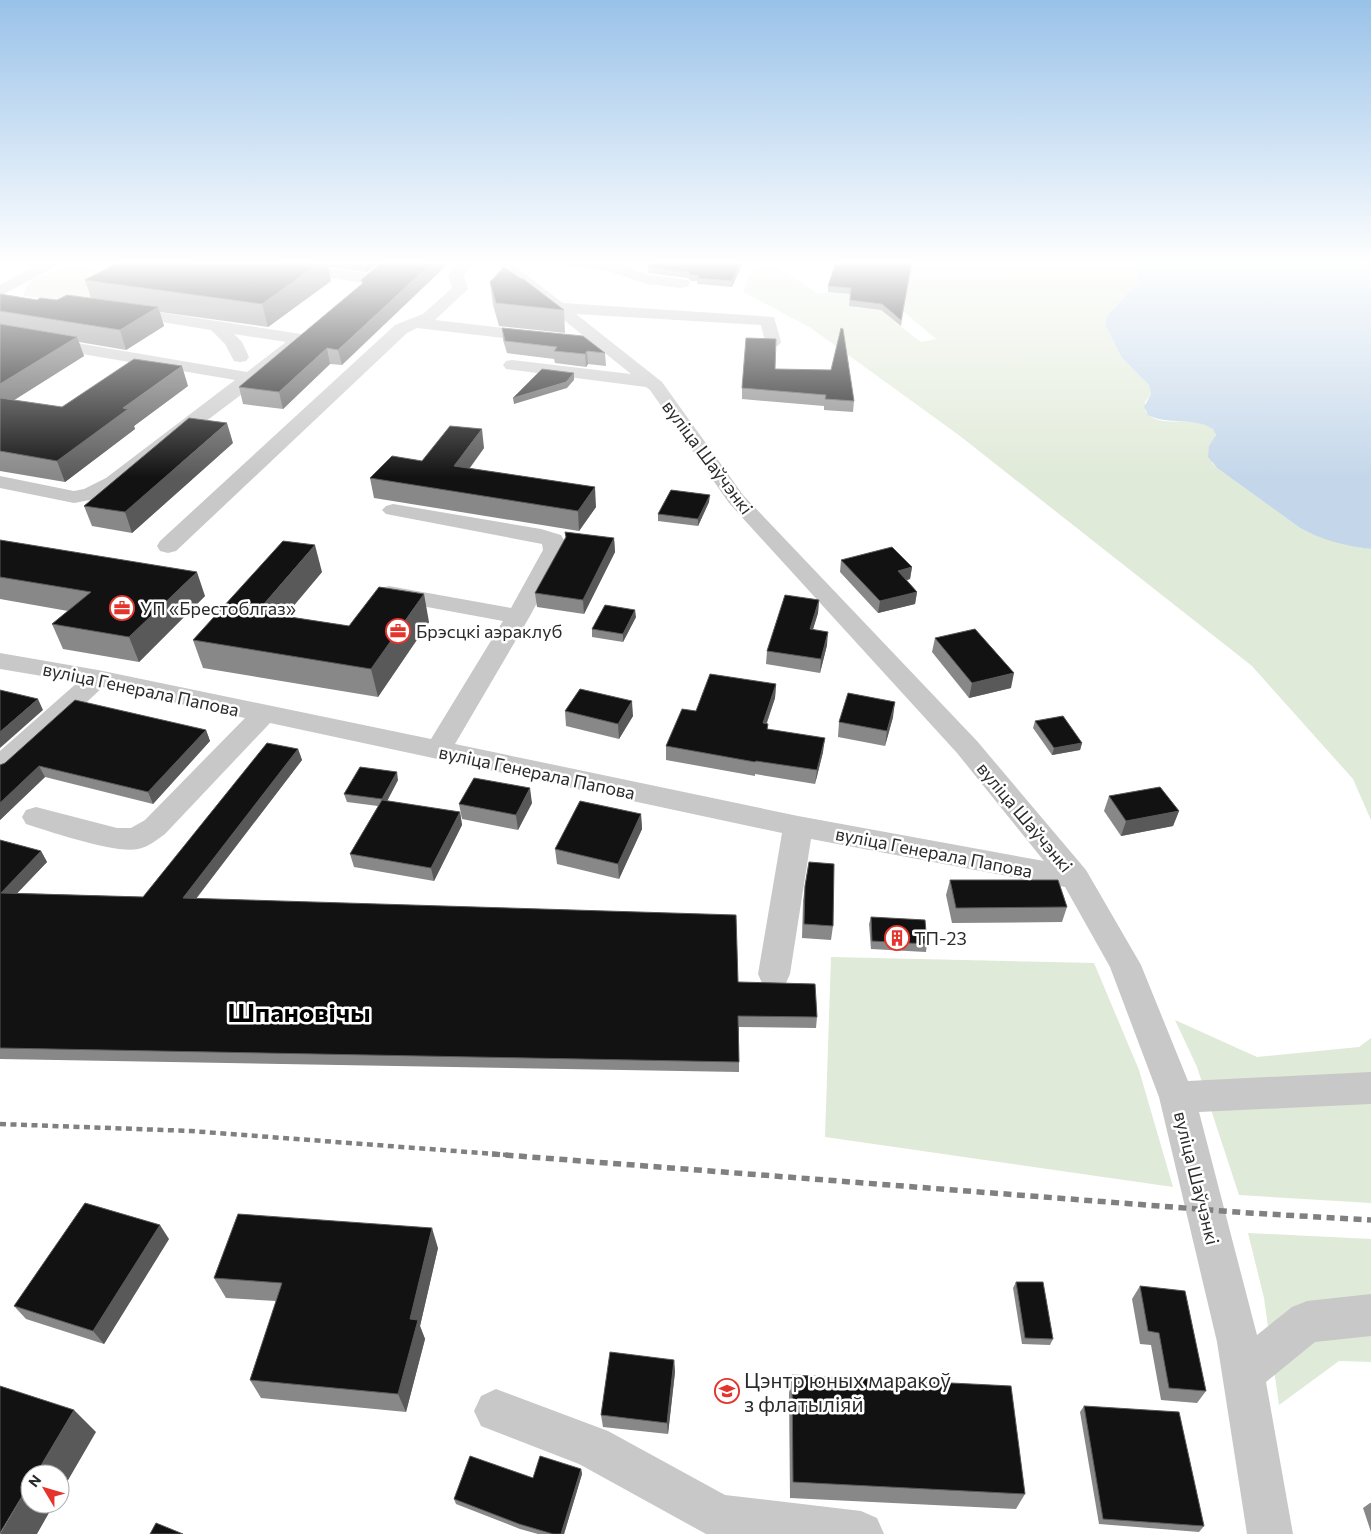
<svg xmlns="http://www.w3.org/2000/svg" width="1371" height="1534" viewBox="0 0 1371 1534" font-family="Commissioner,sans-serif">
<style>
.green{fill:#e0ead8}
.water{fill:#c4d7ea}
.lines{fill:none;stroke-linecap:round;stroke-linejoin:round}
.minor{fill:#c8c8c8;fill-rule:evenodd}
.rail-far1{stroke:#808080;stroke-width:4.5;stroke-dasharray:6 4.5;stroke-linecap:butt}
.rail{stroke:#808080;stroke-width:5.5;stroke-dasharray:8 5.5;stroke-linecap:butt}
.wall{fill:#888}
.shaded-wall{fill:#595959}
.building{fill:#121212;stroke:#595959}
.labels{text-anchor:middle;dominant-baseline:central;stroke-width:5;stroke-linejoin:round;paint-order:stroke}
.street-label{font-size:18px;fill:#2b2b2b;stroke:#fff}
.poi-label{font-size:18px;fill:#2b2b2b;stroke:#fff;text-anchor:start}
.near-poi-label{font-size:21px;fill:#2b2b2b;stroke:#fff;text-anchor:start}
.near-district-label{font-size:26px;font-weight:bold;fill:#000;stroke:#fff}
</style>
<rect width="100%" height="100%" fill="#fff"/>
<!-- green -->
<g class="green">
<path d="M912 262H1137L1138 282 1107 316 1105 325 1122 358 1149 385 1151 394 1145 402V411C1162 433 1199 410 1216 432L1212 463 1217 468 1300 528C1323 540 1346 545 1371 549V820L1353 779 1252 666 960 436 811 328 743 292 751 270 776 266 818 294 828 292 850 294 849 306 880 310 921 342 936 339 903 311Z"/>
<path d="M71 266 130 276 88 303 24 296C25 276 55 271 71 266Z"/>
<polygon points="831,957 1094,963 1139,1070 1173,1187 825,1137"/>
<polygon points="1175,1020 1257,1057 1359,1047 1371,1038 1371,1203 1239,1195 1197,1067"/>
<polygon points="1248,1233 1371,1239 1371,1362 1339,1361 1279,1405 1264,1298"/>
</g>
<!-- water -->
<path class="water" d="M1137 262H1371V549C1346 546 1322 540 1300 528L1217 468 1208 457 1209 446 1216 435 1213 429C1193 416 1169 426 1148 415L1144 407 1151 394 1149 385 1122 358 1105 325 1107 316 1138 282Z"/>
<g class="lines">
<!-- minor -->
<g class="minor">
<polygon points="41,262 60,262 58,265 0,296 0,285"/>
<polygon points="105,262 154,262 160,264 163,267 160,270 155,272 112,267 107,265"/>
<polygon points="459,262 474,262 464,275 468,289 435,320 538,332 544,333 546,337 544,341 538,342 417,328 407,333 176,551 168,553 160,551 157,546 160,541 395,325 423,314 452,288 448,275"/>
<path d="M492 262H509L563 303 774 317 781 342 778 346H766L761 325 576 314 662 382 743 495 977 741 1086 870 1141 965 1188 1081 1371 1072V1104L1199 1112 1257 1335 1292 1307 1307 1301 1371 1294V1336L1315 1342 1266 1382 1293 1534H1247L1217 1342 1159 1097 1110 967 1065 887 811 839 790 974 786 983 774 987 762 983 758 974 782 833 270 723 165 834C157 840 148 847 138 849 116 854 51 832 26 824L22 817 26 810 36 807 117 828H131L145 820 245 718 103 687 10 773 0 775V751L78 682 0 669V653L98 670 431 739 503 621 389 600 381 598 377 593 381 588 389 586 511 608 543 550 542 544 386 514 382 510 386 506 393 504 541 529 561 535 564 540 565 550 530 616 455 744 798 816 1044 861 957 753 729 503 650 390 646 387 506 369 503 365 506 361 512 360 631 374Z"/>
<polygon points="565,262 610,262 649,275 688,280 690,283 688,286 682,288 647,284 608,271 567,265"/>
<polygon points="292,264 372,274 377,276 380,279 377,282 372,284 287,272 284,269 287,266"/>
<polygon points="125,307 301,334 307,335 309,339 258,382 120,486 96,499 74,503 0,488 0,476 74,491 84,489 106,478 235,380 0,340 0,330 247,372 286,342 234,334 242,342 249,357 246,361 240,362 234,361 225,344 211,330 119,315 117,312 119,309"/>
<polygon points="496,1389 608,1431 725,1495 861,1511 877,1518 884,1534 706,1534 579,1464 481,1426 474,1411 481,1396"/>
</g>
<!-- rail-far1 -->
<polyline class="rail-far1" points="0,1124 191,1131 508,1155"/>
<!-- rail -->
<polyline class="rail" points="492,1154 1249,1213 1371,1220"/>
</g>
<!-- wall -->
<g class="wall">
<polygon points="11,262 39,262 32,265"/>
<polygon points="119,262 379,262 367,272 328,267 331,281 268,327 160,312 164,326 126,350 79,342 84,356 14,400 62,407 188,386 134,426 135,429 65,482 0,471 0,294 37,300 57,300 91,298 85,280"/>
<polygon points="382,262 342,365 330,364 283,409 243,404 239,387 362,284 361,280"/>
<polygon points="651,262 743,262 732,287 697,284 697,281 691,281 688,278 648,273 648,267"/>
<polygon points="912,262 901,326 881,310 849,306 850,294 828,292 828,286"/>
<polygon points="490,282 564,310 565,333 499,326 493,305"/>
<polygon points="502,328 605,353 606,366 588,364 586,367 555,363 554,359 507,353 503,340"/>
<polygon points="775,369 854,401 853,412 824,410 824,406 742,399 742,388"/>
<polygon points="233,443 132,533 92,526 84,506"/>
<polygon points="484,448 470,468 596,507 579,531 374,498 370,478 422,461"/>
<polygon points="709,502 698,526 658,521 658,514"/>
<polygon points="614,538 615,552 584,614 537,607 535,593"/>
<polygon points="0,540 205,596 139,662 63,649 52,624 68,611 0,599"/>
<polygon points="841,560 912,567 910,579 907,580 917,592 915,604 878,613 840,572"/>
<polygon points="322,572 285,616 349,626 429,622 378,697 203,668 193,640"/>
<polygon points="819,600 818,613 813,629 827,645 820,673 766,664 767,651"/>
<polygon points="636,617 623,642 592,637 592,629"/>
<polygon points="935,638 1011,688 969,698 932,652"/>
<polygon points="776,684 775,698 767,723 768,729 823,752 815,784 755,774 755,776 666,760 666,746 696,711"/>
<polygon points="565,711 633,716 619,739 566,726"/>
<polygon points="893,717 885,746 838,737 839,722"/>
<polygon points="1035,721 1082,743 1080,750 1052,755 1033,728"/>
<polygon points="206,730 210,741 153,804 45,777 0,820 0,765"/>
<polygon points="298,749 302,760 196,899 738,982 817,1017 816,1028 739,1027 739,1072 0,1059 0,840 41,851 47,862 17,893 143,897"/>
<polygon points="398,780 387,801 460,812 462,825 434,881 354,867 350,854 378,806 347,802 344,794"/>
<polygon points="1109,796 1179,811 1173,826 1121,836 1104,811"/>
<polygon points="532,803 518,830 462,819 459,804"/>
<polygon points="641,814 642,829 619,879 557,864 555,849"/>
<polygon points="950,880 1067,907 1062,922 952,923 946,895"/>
<polygon points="805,886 833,926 831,940 802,938 803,901"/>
<polygon points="871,917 927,944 926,952 871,949 869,924"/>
<polygon points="169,1239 104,1344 26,1319 14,1306"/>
<polygon points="438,1248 420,1326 425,1339 406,1412 261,1398 250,1380 276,1301 226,1298 214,1278"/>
<polygon points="1016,1282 1053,1339 1050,1345 1022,1344 1013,1288"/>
<polygon points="1140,1286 1206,1391 1197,1403 1161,1400 1151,1345 1140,1344 1132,1299"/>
<polygon points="674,1360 675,1372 668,1434 603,1427 601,1415"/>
<polygon points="792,1375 1025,1494 1016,1509 790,1498 789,1393"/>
<polygon points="1084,1406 1204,1526 1199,1532 1099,1524 1080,1412"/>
<polygon points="581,1469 582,1474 564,1534 538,1534 520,1529 456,1504 454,1499"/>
<polygon points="1370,1503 1371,1503 1371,1532 1363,1508"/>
</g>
<!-- shaded-wall -->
<g class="shaded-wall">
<polygon points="32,262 39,262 32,265"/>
<polygon points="321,262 327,262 331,281 268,327 262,304"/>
<polygon points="366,262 379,262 367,272"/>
<polygon points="433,262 450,262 342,365 338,350"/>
<polygon points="740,262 743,262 732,287 732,281"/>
<polygon points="158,307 164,326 126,350 120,330"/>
<polygon points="77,337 84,356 0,409 0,384"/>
<polygon points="327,348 330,364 283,409 279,392"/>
<polygon points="587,351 588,364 586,367 585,354"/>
<polygon points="182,366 188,386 134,426 135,429 65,482 57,461 123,408"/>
<polygon points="574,373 574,380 567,388 514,404 513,398"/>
<polygon points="227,423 233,443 132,533 125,512"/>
<polygon points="482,429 484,448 457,485 454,466"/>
<polygon points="595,487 596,507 579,531 578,511"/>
<polygon points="710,495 709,502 698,526 698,519"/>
<polygon points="614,538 615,552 584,614 583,600"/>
<polygon points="315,545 322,572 265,640 257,612"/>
<polygon points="912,567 910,579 896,583 898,571"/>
<polygon points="197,572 205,596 139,662 129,637"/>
<polygon points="917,592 915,604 878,613 880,601"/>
<polygon points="424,594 429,622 378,697 371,669"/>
<polygon points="819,600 818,613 809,642 810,629"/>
<polygon points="635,610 636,617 623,642 623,634"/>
<polygon points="828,632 827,645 820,673 821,659"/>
<polygon points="1014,673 1011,688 969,698 972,683"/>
<polygon points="776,684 775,698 762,736 763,723"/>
<polygon points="38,699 43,710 0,748 0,732"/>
<polygon points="632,701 633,716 619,739 618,724"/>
<polygon points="895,702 893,717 885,746 887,731"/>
<polygon points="206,730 210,741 153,804 148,792"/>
<polygon points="825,738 823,752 815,784 817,770"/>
<polygon points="1082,743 1080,750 1052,755 1054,748"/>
<polygon points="298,749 302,760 188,909 183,898"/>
<polygon points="39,766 45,777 0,820 0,803"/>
<polygon points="397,772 398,780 384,807 382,799"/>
<polygon points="530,788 532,803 518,830 516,815"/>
<polygon points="1179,811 1173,826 1121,836 1126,821"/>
<polygon points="460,812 462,825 434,881 431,868"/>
<polygon points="641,814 642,829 619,879 618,864"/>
<polygon points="41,851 47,862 7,904 1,893"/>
<polygon points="160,1225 169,1239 104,1344 93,1331"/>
<polygon points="432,1228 438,1248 420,1326 425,1339 406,1412 398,1394 410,1319"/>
<polygon points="674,1360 675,1372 668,1434 667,1423"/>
<polygon points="74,1410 96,1432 60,1494 60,1474 36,1474"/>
<polygon points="581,1469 582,1474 564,1534 561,1534"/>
<polygon points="30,1483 30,1504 54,1504 37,1534 0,1534"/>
</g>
<!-- building -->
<g class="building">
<polygon points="119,262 252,263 321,262 262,304 85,280"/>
<polygon points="382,262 433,262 338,350 327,348 279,392 239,387 363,283 361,280"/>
<polygon points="651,262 740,262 732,281 697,278 699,276 691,275 688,272 648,267"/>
<polygon points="836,262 912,262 901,320 882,304 850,300 851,288 828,286"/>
<polygon points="504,267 521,279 522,278 564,310 496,303 490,282"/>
<polygon points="0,294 37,300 40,298 57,300 67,295 158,307 120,330 0,311"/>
<polygon points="0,324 77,337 0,384"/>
<polygon points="502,328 583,336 605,353 587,351 585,354 554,351 557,347 505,341"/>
<polygon points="841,328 843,329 854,401 825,399 826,395 742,388 746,338 776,339 775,369 831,370"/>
<polygon points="134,359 182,366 123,408 128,409 57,461 0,451 0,398 62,407"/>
<polygon points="542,369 574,373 566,382 513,398"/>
<polygon points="189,418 227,423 125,512 84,506"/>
<polygon points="450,426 482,429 454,466 595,487 578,511 370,478 392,456 422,461"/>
<polygon points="671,490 710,495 698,519 658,514"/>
<polygon points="565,532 614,538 583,600 535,593 566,537"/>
<polygon points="0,540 197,572 129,637 52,624 91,592 0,577"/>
<polygon points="283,541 315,545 257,612 349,626 379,587 424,594 371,669 193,640"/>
<polygon points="892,547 912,567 898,571 917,592 880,601 841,560"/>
<polygon points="785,595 819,600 810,629 828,632 821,659 767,651"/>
<polygon points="605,605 635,610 623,634 592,629"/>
<polygon points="975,629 1014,673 972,683 935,638"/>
<polygon points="710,674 776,684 763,723 768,724 767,729 825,738 817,770 756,761 755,762 666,746 682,709 696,711"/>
<polygon points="580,689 632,701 618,724 565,711"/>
<polygon points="0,690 38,699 0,732"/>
<polygon points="848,693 895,702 887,731 839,722"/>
<polygon points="75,700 206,730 148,792 39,766 0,803 0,765 5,763"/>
<polygon points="1063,716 1082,743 1054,748 1035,721"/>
<polygon points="267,743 298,749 183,898 736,915 738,982 815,984 817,1017 738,1016 739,1062 0,1048 0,840 41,851 1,893 143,897"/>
<polygon points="360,767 397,772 382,799 344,794"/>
<polygon points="474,778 530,788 516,815 459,804"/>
<polygon points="1160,787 1179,811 1126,821 1109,796"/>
<polygon points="382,800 460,812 431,868 350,854"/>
<polygon points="580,801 641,814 618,864 555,849"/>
<polygon points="809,862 834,864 833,926 804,924 805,886"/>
<polygon points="950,880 1058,880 1067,907 956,908"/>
<polygon points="871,917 925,920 927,944 872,941"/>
<polygon points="85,1203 160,1225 93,1331 14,1306"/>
<polygon points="238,1214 432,1228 410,1319 418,1320 398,1394 250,1380 282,1283 214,1278"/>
<polygon points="1016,1282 1043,1282 1053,1339 1025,1338"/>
<polygon points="1140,1286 1185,1291 1206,1391 1169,1388 1159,1333 1148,1331"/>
<polygon points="610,1352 674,1360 667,1423 601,1415"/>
<polygon points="792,1375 1011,1386 1025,1494 793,1482"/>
<polygon points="0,1386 74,1410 36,1474 30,1474 30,1483 0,1533"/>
<polygon points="1084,1406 1179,1412 1204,1526 1103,1519"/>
<polygon points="470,1456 533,1478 540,1456 581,1469 561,1534 553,1534 519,1524 454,1499"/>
<polygon points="156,1523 183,1534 150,1534"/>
</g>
<!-- sky -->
<linearGradient id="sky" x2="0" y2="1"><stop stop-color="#99c2e9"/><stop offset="0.55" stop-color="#fff"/><stop offset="1" stop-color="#fff" stop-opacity="0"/></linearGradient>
<rect width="1371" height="477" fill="url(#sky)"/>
<!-- icons -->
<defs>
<symbol id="office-ring" viewBox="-11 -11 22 22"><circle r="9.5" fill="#fff" stroke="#e4342c" stroke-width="1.5"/><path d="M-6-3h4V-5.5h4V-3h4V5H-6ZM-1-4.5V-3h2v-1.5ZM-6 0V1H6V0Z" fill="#e4342c"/></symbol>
<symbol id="building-ring" viewBox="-11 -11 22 22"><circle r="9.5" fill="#fff" stroke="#e4342c" stroke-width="1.5"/><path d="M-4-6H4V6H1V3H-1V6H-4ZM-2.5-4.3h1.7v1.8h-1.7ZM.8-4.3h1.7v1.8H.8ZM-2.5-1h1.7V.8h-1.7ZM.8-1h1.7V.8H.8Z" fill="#e4342c"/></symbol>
<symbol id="school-ring" viewBox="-11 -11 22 22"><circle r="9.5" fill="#fff" stroke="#e4342c" stroke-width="1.5"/><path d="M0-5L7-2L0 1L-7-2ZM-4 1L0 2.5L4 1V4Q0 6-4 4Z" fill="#e4342c"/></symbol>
</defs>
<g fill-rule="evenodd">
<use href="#office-ring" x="108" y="594" width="28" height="28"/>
<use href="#office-ring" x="384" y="617" width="28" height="28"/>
<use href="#building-ring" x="883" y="924" width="28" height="28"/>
<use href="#school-ring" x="713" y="1377" width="28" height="28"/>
</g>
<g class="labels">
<!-- street labels -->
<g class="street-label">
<text transform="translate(708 457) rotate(53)">вуліца Шаўчэнкі</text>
<text transform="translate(141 689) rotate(12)">вуліца Генерала Папова</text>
<text transform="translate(537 772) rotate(12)">вуліца Генерала Папова</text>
<text transform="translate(1025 817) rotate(50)">вуліца Шаўчэнкі</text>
<text transform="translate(934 852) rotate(11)">вуліца Генерала Папова</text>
<text transform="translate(1197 1178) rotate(76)">вуліца Шаўчэнкі</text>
</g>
<!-- poi labels -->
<g class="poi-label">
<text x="140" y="608">УП «Брестоблгаз»</text>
<text x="416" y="631">Брэсцкі аэраклуб</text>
<text x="914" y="938">ТП-23</text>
</g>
<!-- near-poi labels -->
<g class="near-poi-label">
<text x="744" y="1379">Цэнтр юных маракоў<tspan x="744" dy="24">з флатыліяй</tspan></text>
</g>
<!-- near-district labels -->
<g class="near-district-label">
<text x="299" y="1011">Шпановічы</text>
</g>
</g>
<!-- north arrow -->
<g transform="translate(45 1489) rotate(308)"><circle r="24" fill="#ffffff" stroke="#aaaaaa"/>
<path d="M0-4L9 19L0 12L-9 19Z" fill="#e4342c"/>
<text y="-8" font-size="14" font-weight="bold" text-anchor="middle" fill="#2b2b2b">N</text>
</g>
</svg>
